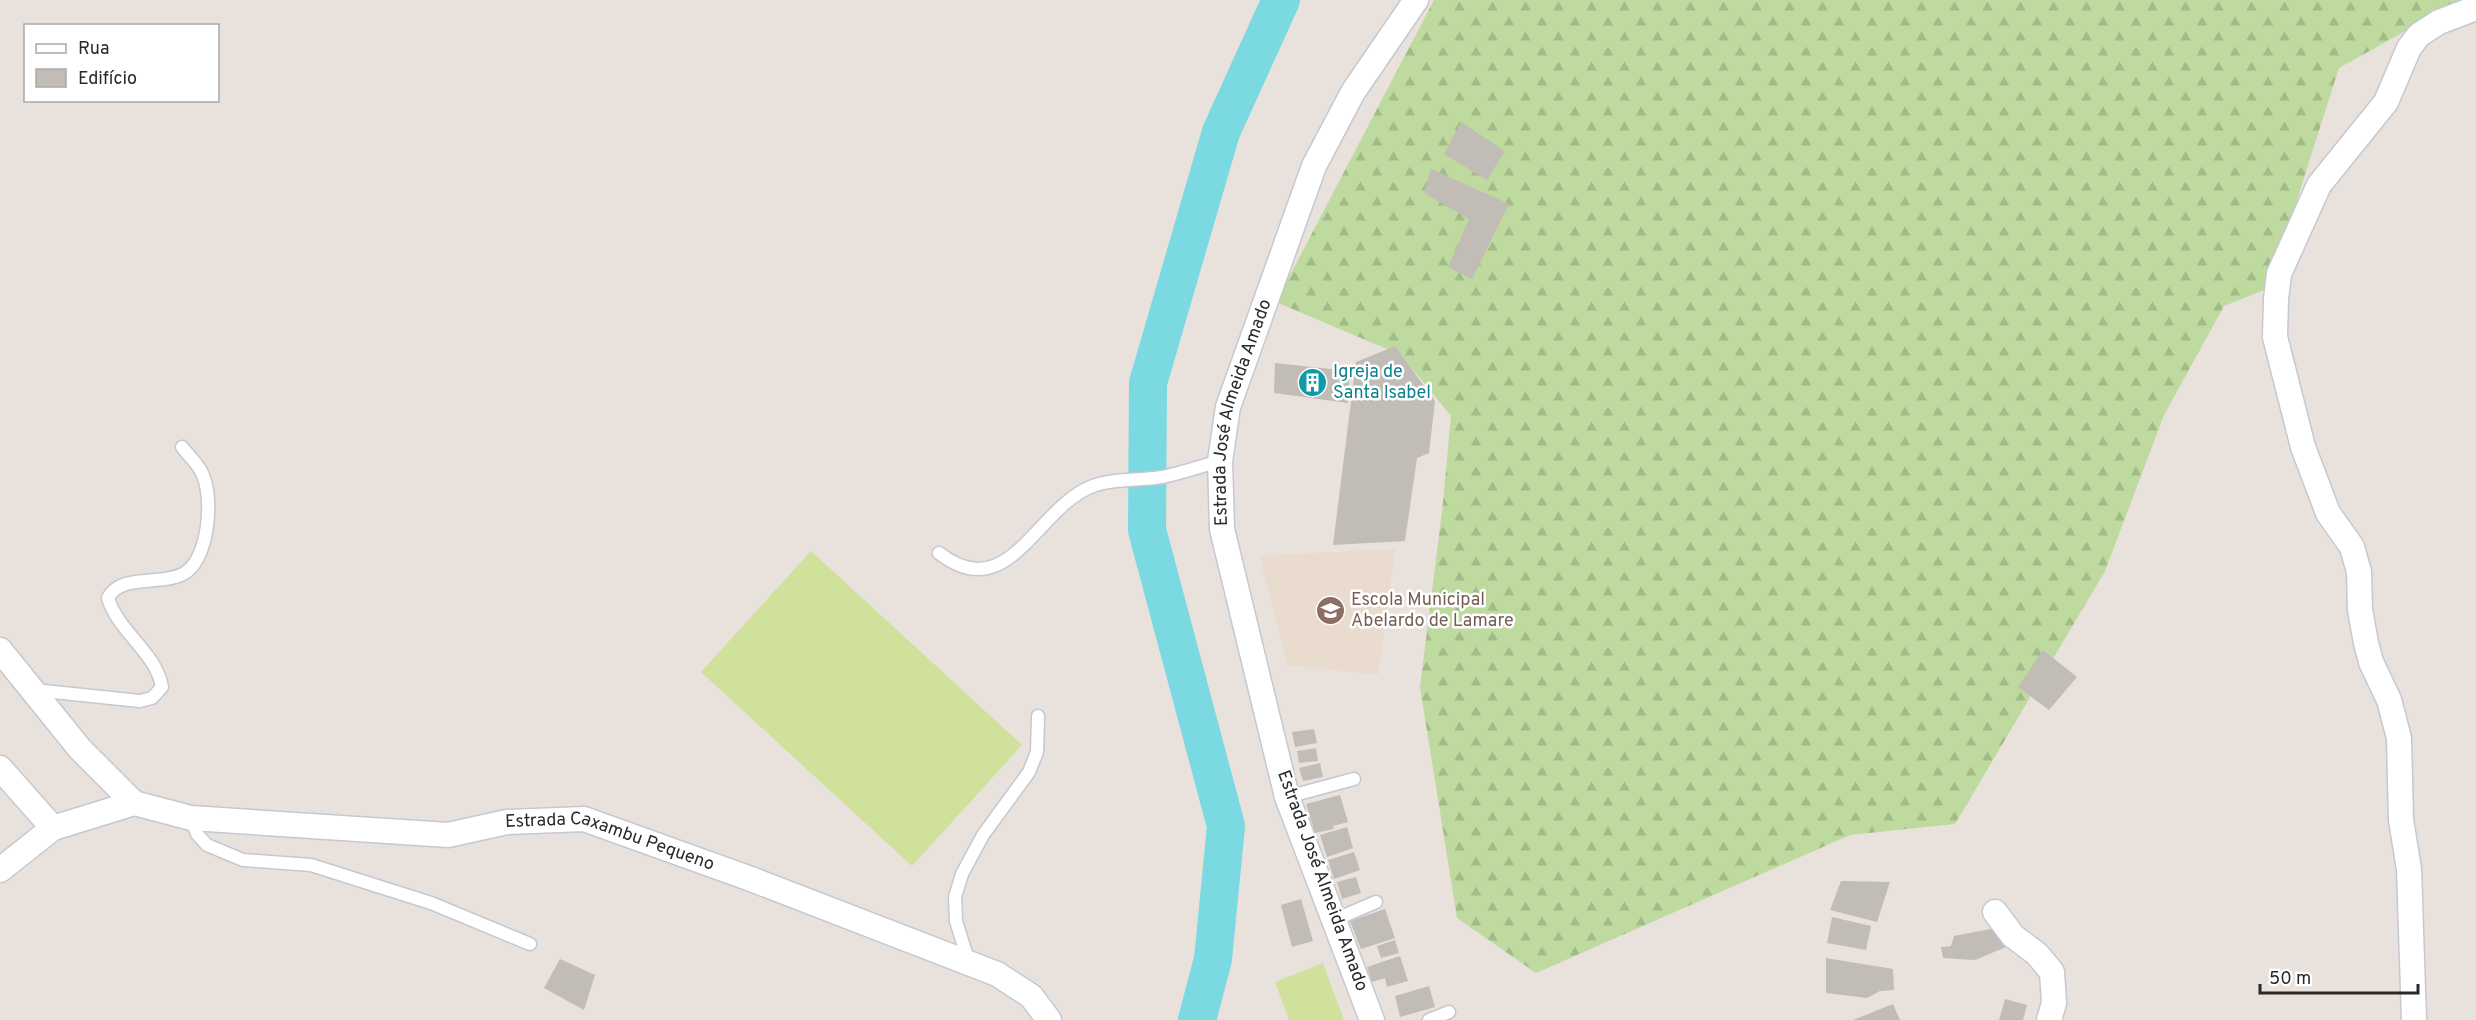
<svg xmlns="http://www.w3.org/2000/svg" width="2476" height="1020" viewBox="0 0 2476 1020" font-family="Overpass,sans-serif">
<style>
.education{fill:#e9dbcd}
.forest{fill:url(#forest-firs)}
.pitch{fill:#d0e19b}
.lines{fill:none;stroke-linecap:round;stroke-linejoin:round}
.river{stroke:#7ad9e1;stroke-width:38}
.building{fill:#c2bcb7}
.service-casing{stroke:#c4c9d1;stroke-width:15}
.minor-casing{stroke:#c4c9d1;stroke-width:27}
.service{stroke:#fff;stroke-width:12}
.minor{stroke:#fff;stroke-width:24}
.labels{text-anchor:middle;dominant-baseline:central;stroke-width:5;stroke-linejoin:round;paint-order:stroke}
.culture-label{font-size:18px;fill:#0d838f;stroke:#fff;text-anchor:start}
.street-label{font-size:18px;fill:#292929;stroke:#fff}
.education-label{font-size:18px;fill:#785e54;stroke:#fff;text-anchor:start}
</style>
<defs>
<pattern id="forest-firs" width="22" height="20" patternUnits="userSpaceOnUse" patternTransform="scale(1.5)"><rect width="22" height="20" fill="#beda9e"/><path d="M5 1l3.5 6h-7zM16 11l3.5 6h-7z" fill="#a3bb88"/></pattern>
</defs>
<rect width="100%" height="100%" fill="#e9e1dc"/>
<!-- education -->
<polygon class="education" points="1395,549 1378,675 1288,665 1259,556"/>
<!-- forest -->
<polygon class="forest" points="1434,0 2461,0 2339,68 2269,288 2224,306 2164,415 2105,571 1955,824 1850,835 1536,973 1457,918 1420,687 1442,512 1451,416 1401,355 1276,302"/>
<!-- pitch -->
<g class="pitch">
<polygon points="811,551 1022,745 912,866 701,672"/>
<polygon points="1323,963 1344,1020 1289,1020 1275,982"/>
</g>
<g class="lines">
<!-- river -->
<polyline class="river" points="1197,1020 1213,959 1226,826 1147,530 1148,383 1221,132 1281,0"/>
</g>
<!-- building -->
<g class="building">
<polygon points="1461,122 1505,151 1487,180 1444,154"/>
<polygon points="1431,169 1509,204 1472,279 1448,267 1469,219 1424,193"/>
<polygon points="1395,346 1435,401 1429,453 1417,458 1405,541 1333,545 1356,362"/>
<polygon points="1275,363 1350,371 1348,403 1274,393"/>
<polygon points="2043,650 2077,677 2049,710 2018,687"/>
<polygon points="1314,729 1317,743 1295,747 1292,732"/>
<polygon points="1316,748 1318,761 1299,763 1297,751"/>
<polygon points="1320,763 1323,777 1303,781 1299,768"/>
<polygon points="1340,795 1348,822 1333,826 1334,829 1315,833 1306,804"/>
<polygon points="1347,827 1353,848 1327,857 1320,835"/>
<polygon points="1354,852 1360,870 1334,879 1328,860"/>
<polygon points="1356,877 1361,893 1342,899 1337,882"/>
<polygon points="1841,881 1890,882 1877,922 1830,910"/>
<polygon points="1301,899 1313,941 1292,947 1281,905"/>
<polygon points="1385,909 1395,938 1361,949 1350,921"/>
<polygon points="1832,917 1871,926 1866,950 1827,943"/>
<polygon points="1996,928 2006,947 1975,960 1943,958 1941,947 1951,946 1954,936"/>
<polygon points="1395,940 1399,953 1381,958 1377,946"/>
<polygon points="1400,956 1408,981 1387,987 1385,978 1372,982 1367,967"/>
<polygon points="1826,958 1893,969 1894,990 1880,991 1867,998 1826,993"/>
<polygon points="560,959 595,975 584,1010 544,988"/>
<polygon points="1429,986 1435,1007 1400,1017 1395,996"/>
<polygon points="2005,999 2027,1005 2023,1020 1999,1020"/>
<polygon points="1893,1004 1900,1020 1853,1020"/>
</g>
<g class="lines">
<defs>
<g id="service">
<path d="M939 553C1009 608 1037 506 1093 486 1114 478 1140 481 1162 477 1182 473 1201 466 1220 461"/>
<path d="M34 690 140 701 152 698 162 687C156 652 118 632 108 598 121 573 160 586 183 574 209 561 214 497 202 473 198 464 188 455 182 447"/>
<polyline points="1287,797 1354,779"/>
<polyline points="191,818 197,834 207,845 243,860 311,865 431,903 530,944"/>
<polyline points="1334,920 1376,902"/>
<polyline points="969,963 956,921 955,897 962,874 983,835 1029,772 1037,752 1038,716"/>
<polyline points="1429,1020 1449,1012"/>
</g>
<g id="minor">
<path id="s1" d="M0 650 80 749 134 803 191 818 448 835 507 822 584 819 751 879 997 974 1031 996 1049 1020"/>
<polyline points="0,768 53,828 134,803"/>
<polyline points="0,870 53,828"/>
<polyline points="1995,912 2013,936 2037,954 2052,972 2054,1003 2049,1020"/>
<path id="s2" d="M1372 1020 1287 797 1222 529 1220 461 1228 407 1314 166 1353 92 1416 0"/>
<polyline points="2414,1020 2409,869 2401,820 2399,738 2389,700 2371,662 2366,643 2360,610 2359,572 2352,547 2328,513 2303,447 2275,337 2276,299 2279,274 2319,185 2386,102 2409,48 2419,35 2439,22 2476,8"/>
</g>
</defs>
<!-- service casing -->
<use href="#service" class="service-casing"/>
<!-- minor casing -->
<use href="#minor" class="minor-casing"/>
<!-- service -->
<use href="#service" class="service"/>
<!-- minor -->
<use href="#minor" class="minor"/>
</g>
<!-- icons -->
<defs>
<symbol id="building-disc" viewBox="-11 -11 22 22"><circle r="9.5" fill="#0f9aa8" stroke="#fff"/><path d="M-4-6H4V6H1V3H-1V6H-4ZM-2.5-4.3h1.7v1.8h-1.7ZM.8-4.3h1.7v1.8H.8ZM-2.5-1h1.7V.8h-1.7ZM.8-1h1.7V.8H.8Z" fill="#fff"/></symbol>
<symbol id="school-disc" viewBox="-11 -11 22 22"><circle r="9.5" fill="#8d6e63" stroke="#fff"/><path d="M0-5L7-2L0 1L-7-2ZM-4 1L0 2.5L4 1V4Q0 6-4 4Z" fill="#fff"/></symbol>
</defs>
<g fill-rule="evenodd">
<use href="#building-disc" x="1296" y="366" width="33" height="33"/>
<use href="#school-disc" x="1314" y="594" width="33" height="33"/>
</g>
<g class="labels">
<!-- culture labels -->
<g class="culture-label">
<text x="1333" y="372">Igreja de<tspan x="1333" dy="21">Santa Isabel</tspan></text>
</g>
<!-- street labels -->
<g class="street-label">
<text stroke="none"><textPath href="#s2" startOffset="634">Estrada José Almeida Amado</textPath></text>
<text stroke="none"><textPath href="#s1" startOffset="687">Estrada Caxambu Pequeno</textPath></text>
<text transform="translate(1322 881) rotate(70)">Estrada José Almeida Amado</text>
</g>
<!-- education labels -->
<g class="education-label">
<text x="1351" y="600">Escola Municipal<tspan x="1351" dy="21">Abelardo de Lamare</tspan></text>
</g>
</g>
<!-- legend -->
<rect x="24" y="24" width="195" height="78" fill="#ffffff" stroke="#a9a9a9" stroke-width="1.5"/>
<rect x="36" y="44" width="30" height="9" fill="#ffffff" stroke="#a9a9a9" stroke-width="1.5"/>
<text x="78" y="54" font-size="18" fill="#292929">Rua</text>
<rect x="36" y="69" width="30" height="18" fill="#c2bcb7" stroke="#a9a9a9" stroke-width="1.5"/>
<text x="78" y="84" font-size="18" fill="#292929">Edifício</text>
<!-- scale -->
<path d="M2260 984v9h158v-9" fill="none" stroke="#292929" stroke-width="3"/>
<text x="2269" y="984" font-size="18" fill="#292929" stroke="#ffffff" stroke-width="4.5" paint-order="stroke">50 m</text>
</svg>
